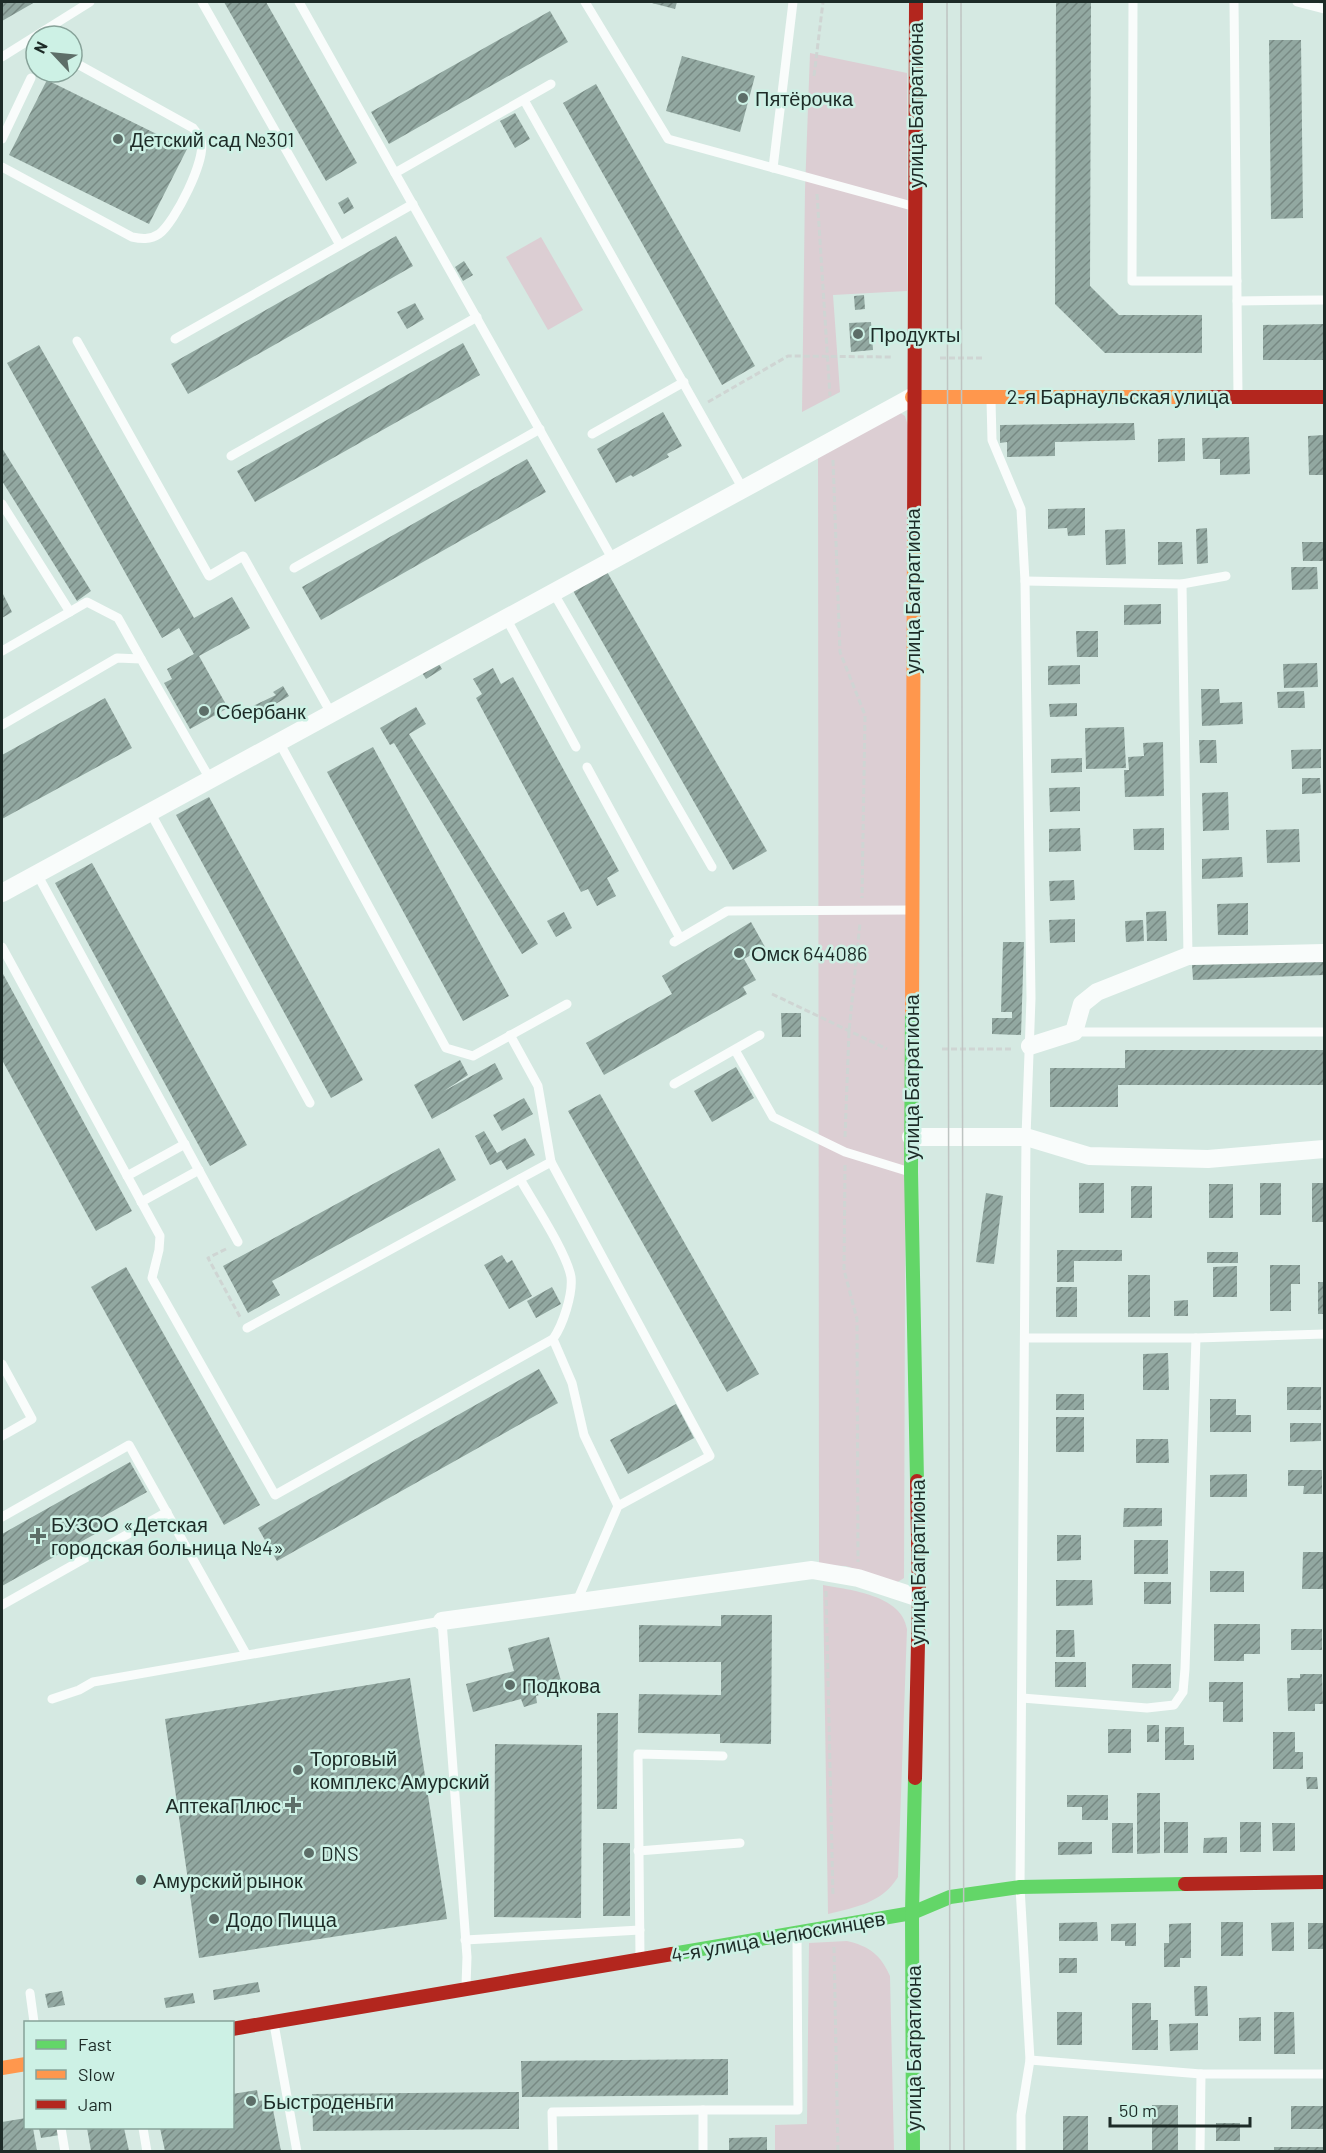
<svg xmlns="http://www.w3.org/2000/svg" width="1326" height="2153" viewBox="0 0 1326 2153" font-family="Barlow,sans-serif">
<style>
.green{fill:#dcced3}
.building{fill:url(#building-hatch)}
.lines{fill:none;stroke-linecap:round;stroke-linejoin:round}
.path{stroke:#cfd5d3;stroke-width:3;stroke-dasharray:6 3;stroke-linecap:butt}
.lane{stroke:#f9fcfb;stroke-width:9}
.street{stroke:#f9fcfb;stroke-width:18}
.fast{stroke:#63d668;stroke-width:14}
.slow{stroke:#ff974d;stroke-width:14}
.jam{stroke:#b3261e;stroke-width:14}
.tram{stroke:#bfc4c2;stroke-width:1.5}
.poi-dot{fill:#5d6e68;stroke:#cdf1e5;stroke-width:2}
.labels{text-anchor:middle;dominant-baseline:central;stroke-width:5;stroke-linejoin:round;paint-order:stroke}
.poi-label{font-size:20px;fill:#1d2b27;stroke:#cdf1e5;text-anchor:start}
.street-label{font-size:20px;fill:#1d2b27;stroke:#cdf1e5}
</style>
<defs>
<pattern id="building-hatch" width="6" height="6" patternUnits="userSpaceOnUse" patternTransform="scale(1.5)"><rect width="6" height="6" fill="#92a8a1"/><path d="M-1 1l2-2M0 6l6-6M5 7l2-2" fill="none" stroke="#778983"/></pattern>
</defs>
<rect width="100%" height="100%" fill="#d5e9e2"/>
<!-- green -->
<g class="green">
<polygon points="810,53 907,73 907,291 833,295 840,392 802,412 805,190"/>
<polygon points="541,237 583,310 548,330 506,257"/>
<polygon points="897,411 905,416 908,426 904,1578 896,1583 846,1566 819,1565 818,440"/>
<path d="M823 1585C850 1590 902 1595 907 1629L898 1877C882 1903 856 1907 828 1914Z"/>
<path d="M847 1941C869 1946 881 1955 890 1976L894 2151H775V2125L807 2124 809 1943Z"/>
</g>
<!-- building -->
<g class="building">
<polygon points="2,2 35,2 2,21"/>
<polygon points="224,2 266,2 357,163 326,181"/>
<polygon points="648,2 677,2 675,9"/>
<polygon points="1056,2 1091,2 1090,286 1119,315 1202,315 1202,353 1105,353 1055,304"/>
<polygon points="550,11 568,42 389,144 371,112"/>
<polygon points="1269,40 1301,40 1303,218 1271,219"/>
<polygon points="682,56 755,76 740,132 666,111"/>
<polygon points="47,80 187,149 149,224 9,155"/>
<polygon points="596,84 755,366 722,385 563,103"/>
<polygon points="515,113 530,139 515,148 500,121"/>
<polygon points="348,197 354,208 344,214 338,203"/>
<polygon points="396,236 413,266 188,394 171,364"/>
<polygon points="464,261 473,275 463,281 455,267"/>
<polygon points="864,295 865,309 855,310 854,296"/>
<polygon points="415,303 424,319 407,329 397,312"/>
<polygon points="871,322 873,350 851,352 849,323"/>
<polygon points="1324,324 1324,360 1263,360 1263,325"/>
<polygon points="463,343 480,375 255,502 237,471"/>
<polygon points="39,345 194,618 232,597 250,628 199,656 228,708 190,729 164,683 172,679 167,669 194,654 179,628 162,638 7,363"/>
<polygon points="663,412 682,446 667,454 669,457 633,477 631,475 616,483 597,449"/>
<polygon points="1134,423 1135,440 1055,442 1055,456 1007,457 1007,442 1000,443 1000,425"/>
<polygon points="1324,435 1324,475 1309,475 1308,436"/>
<polygon points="1249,437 1250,474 1220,475 1220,459 1203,459 1202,438"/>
<polygon points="1185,438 1185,461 1158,462 1158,439"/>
<polygon points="2,448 91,591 77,601 2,481"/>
<polygon points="527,459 546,492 321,620 302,587"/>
<polygon points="1085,508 1085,535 1068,536 1067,528 1048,529 1048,509"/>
<polygon points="1207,528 1208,563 1197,564 1196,529"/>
<polygon points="1125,529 1126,564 1106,565 1105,530"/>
<polygon points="1158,542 1182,542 1183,564 1158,565"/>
<polygon points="1302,542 1324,542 1324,561 1303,561"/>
<polygon points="1291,567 1317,567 1318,589 1292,590"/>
<polygon points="606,570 767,851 733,870 572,589"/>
<polygon points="2,592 12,612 2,618"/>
<polygon points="1161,604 1161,624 1124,625 1124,605"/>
<polygon points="1076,631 1098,631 1098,657 1077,657"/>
<polygon points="437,661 442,669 426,679 421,671"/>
<polygon points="1317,663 1318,687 1284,688 1283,664"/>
<polygon points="1080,665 1080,684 1048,685 1048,666"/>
<polygon points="493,668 501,684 513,677 619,871 607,878 616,896 597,906 588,889 581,892 476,698 482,694 473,679"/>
<polygon points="283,686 289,696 252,718 247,709 276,695 273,692"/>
<polygon points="1201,689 1219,689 1220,703 1242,702 1243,724 1202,726"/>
<polygon points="1304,691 1305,708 1278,708 1277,692"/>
<polygon points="105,698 132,748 2,819 2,755"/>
<polygon points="1077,703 1077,716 1050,717 1049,704"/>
<polygon points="416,707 426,724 409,734 538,944 522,954 394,743 390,745 380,728"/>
<polygon points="1124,727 1126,768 1086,769 1085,728"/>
<polygon points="1199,740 1216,740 1217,763 1200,763"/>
<polygon points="1163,742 1164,796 1125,797 1124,770 1129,770 1128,757 1144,756 1143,743"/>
<polygon points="373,747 509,996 463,1021 327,772"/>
<polygon points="1321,749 1321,768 1292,769 1291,750"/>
<polygon points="1082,758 1082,772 1051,773 1051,759"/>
<polygon points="1302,778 1320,778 1321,793 1302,794"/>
<polygon points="1080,787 1080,811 1050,812 1049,788"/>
<polygon points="1228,792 1229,830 1203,831 1202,793"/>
<polygon points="209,797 363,1080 331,1098 176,815"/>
<polygon points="1080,828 1081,851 1049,852 1049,829"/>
<polygon points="1164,828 1164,850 1134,850 1133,829"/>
<polygon points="1299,829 1300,862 1267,863 1266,830"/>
<polygon points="1242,857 1243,877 1202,879 1202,859"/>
<polygon points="92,863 247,1145 210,1166 55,883"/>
<polygon points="1074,880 1075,900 1050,901 1049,881"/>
<polygon points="1248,903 1248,935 1218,935 1217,904"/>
<polygon points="1166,911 1167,941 1147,941 1146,912"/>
<polygon points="564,912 572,928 556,937 547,921"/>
<polygon points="1075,919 1075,942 1050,943 1049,920"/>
<polygon points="1143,920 1144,941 1126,942 1125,921"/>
<polygon points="751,922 765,947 744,959 756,980 743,987 747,994 604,1075 586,1043 672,994 662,976"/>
<polygon points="1003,942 1024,942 1021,1035 992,1034 992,1018 1012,1018 1012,1012 1001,1012"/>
<polygon points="1324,960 1324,975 1193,980 1192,965"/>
<polygon points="2,972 132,1211 96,1231 2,1060"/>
<polygon points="781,1013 801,1013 801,1037 782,1037"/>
<polygon points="1125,1050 1324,1050 1324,1085 1118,1085 1118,1107 1050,1107 1050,1068 1125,1068"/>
<polygon points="460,1060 468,1075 444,1091 495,1063 503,1079 432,1119 414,1085"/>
<polygon points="736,1067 754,1098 712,1122 694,1091"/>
<polygon points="600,1094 759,1374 727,1392 568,1111"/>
<polygon points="524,1098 533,1114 502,1131 493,1115"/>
<polygon points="484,1131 497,1153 525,1138 535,1155 507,1170 501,1160 490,1165 475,1136"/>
<polygon points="439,1148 456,1180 272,1281 280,1295 248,1313 223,1266"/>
<rect x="1079" y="1183" width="25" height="30"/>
<rect x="1260" y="1183" width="21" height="32"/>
<rect x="1312" y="1183" width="12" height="39"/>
<rect x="1209" y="1184" width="24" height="34"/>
<rect x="1131" y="1186" width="21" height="32"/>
<polygon points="986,1193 1003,1196 994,1264 976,1262"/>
<polygon points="1057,1250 1122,1250 1122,1261 1074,1261 1074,1282 1057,1282"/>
<rect x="1207" y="1252" width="31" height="11"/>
<polygon points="502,1255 507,1263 512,1260 532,1296 509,1309 484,1265"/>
<polygon points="1270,1265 1300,1265 1300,1284 1291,1284 1291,1311 1270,1311"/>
<polygon points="1237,1266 1237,1297 1213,1297 1213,1267"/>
<polygon points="126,1267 260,1505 224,1525 91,1287"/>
<rect x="1128" y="1275" width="22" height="42"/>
<rect x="1318" y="1282" width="6" height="32"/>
<polygon points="552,1287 561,1304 536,1318 527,1301"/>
<rect x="1056" y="1287" width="21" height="30"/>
<polygon points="1188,1300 1188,1316 1174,1316 1174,1301"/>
<polygon points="1168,1353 1169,1390 1143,1390 1143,1354"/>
<polygon points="539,1369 558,1403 277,1561 258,1528"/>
<rect x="1287" y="1387" width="34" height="23"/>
<rect x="1056" y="1394" width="28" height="16"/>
<polygon points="1210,1399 1236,1399 1236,1415 1251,1415 1251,1432 1210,1432"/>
<polygon points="676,1404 694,1438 628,1474 610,1440"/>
<rect x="1056" y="1417" width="28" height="35"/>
<polygon points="1290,1423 1321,1423 1321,1441 1290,1442"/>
<polygon points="1136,1439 1168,1439 1169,1463 1136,1463"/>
<polygon points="130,1462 147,1492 97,1520 102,1530 2,1586 2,1534"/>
<polygon points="1288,1470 1322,1470 1322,1494 1303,1494 1304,1486 1288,1486"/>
<polygon points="1247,1474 1247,1497 1210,1497 1210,1475"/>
<polygon points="1124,1508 1162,1508 1162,1526 1123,1527"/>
<polygon points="1057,1535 1081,1535 1081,1560 1057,1561"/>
<rect x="1134" y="1540" width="34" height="34"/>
<polygon points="1303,1552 1323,1552 1323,1589 1302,1589"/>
<rect x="1210" y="1571" width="34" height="21"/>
<polygon points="1056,1580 1092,1580 1093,1605 1056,1606"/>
<rect x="1144" y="1582" width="27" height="22"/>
<polygon points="721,1615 772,1615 771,1744 720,1743 720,1734 638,1733 639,1694 721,1695 721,1662 639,1662 639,1625 721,1626"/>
<polygon points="1214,1624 1260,1624 1260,1654 1244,1654 1244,1661 1214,1661"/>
<rect x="1291" y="1629" width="31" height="21"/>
<polygon points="1056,1630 1074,1630 1075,1657 1056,1657"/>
<polygon points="549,1637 563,1688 536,1696 537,1703 524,1707 521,1699 473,1712 466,1684 514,1671 508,1648"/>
<rect x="1055" y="1662" width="31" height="25"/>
<rect x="1132" y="1664" width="39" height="24"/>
<polygon points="1300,1674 1322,1674 1323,1704 1315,1704 1315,1711 1288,1711 1287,1678 1300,1678"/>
<polygon points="410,1678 447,1919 199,1958 165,1719"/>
<polygon points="1209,1682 1243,1682 1243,1722 1223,1722 1223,1702 1209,1702"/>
<polygon points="597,1713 618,1713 617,1809 597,1809"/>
<rect x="1147" y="1725" width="12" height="17"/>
<polygon points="1165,1727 1184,1727 1184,1745 1194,1745 1194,1760 1165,1760"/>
<rect x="1108" y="1729" width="23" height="24"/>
<polygon points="1273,1732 1295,1732 1295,1752 1303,1752 1303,1769 1273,1769"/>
<polygon points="495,1744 582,1745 581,1918 494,1917"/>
<polygon points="1306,1777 1317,1777 1318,1789 1307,1789"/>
<polygon points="1137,1793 1160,1793 1160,1853 1137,1854"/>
<polygon points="1067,1795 1108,1795 1108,1820 1082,1820 1082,1807 1067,1807"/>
<rect x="1164" y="1822" width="24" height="31"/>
<rect x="1240" y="1822" width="21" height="30"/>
<rect x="1112" y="1823" width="21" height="30"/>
<polygon points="1272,1823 1295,1823 1295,1851 1273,1851"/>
<polygon points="1227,1837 1227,1853 1203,1853 1204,1838"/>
<polygon points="1058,1842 1092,1842 1092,1854 1058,1855"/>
<rect x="603" y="1843" width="27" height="73"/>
<polygon points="1097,1922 1098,1941 1059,1941 1059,1923"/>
<rect x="1221" y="1922" width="22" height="34"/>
<polygon points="1294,1922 1294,1951 1272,1951 1271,1923"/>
<polygon points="1136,1923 1136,1946 1125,1946 1125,1941 1111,1941 1111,1924"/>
<polygon points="1191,1923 1191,1958 1180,1958 1180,1967 1164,1967 1164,1943 1169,1943 1169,1924"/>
<rect x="1308" y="1923" width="16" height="26"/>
<rect x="1059" y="1958" width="18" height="15"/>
<polygon points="258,1982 260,1992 214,2000 213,1990"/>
<polygon points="1194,1986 1207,1986 1208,2016 1195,2016"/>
<polygon points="62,1991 65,2005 48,2008 45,1994"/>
<polygon points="193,1993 195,2003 166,2008 164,1998"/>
<polygon points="1132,2003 1151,2003 1151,2020 1158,2020 1158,2050 1132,2050"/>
<rect x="1057" y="2012" width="25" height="33"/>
<polygon points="1274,2012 1294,2012 1295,2054 1274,2054"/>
<polygon points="1261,2017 1261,2041 1239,2041 1239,2018"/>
<polygon points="1198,2023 1198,2050 1170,2051 1169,2024"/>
<polygon points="728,2059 728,2095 522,2097 521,2061"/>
<polygon points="257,2090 259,2101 271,2099 281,2151 165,2151 160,2128 232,2128 232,2094"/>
<polygon points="519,2092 519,2129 313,2131 312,2094"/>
<rect x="1152" y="2105" width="26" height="46"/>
<rect x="1291" y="2106" width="33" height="23"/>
<rect x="1063" y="2116" width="25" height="35"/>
<polygon points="26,2118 26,2128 33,2128 37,2151 2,2151 2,2122"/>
<rect x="1216" y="2123" width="24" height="18"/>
<polygon points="39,2128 58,2128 60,2135 41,2138"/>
<polygon points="87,2128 124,2128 129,2151 91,2151"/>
<polygon points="767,2137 767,2151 729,2151 729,2138"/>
<rect x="1274" y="2147" width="50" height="4"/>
</g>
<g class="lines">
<!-- path -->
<g class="path">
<polyline points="814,76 823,2"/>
<polyline points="817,194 830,396"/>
<polyline points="940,358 982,358"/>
<polyline points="708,402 788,356 892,357"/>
<polyline points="833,460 840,652 865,715 862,898"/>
<polyline points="772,994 887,1049"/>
<polyline points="942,1049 1013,1049"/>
<polyline points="845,1137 849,1031 860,923"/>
<polyline points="845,1165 844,1270 857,1319 858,1562"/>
<polyline points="226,1249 208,1258 240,1317"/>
<polyline points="826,1591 833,1897"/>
<polyline points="834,1947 838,2152"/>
</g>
<!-- lane -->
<g class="lane">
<polyline points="202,2 340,245"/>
<polyline points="299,2 395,173 551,84"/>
<polyline points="585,2 668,139 912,206"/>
<polyline points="1133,2 1132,281 1237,281"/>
<polyline points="1234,2 1238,396"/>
<polyline points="1297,2 1324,9"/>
<polyline points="2,57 90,2"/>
<polyline points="524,100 743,489"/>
<polyline points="2,139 31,78"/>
<path d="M2 167 132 237C141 239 150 240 159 234 175 222 207 159 201 140 200 136 195 131 193 128L72 61"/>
<polyline points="773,168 793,2"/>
<polyline points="395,173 613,560"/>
<polyline points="1237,301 1324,300"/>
<polyline points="175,339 413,204"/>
<polyline points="77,341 209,576 243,556 331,713"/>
<polyline points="991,400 992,440 1021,509 1025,581 1031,998 1026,1137 1020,1887 1030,2060 1021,2115 1021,2152"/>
<polyline points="592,434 684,382"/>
<polyline points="231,456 477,317"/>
<polyline points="2,504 70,612"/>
<polyline points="294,568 540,429"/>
<polyline points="1025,581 1182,584 1226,576"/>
<polyline points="1182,584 1188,956"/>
<polyline points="553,592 712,867"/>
<polyline points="506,618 576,747"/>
<polyline points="2,651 87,602 118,618 141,659"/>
<polyline points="2,725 117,658 141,659 210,779"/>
<polyline points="279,742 446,1048 473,1056 567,1004"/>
<polyline points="587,767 680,938"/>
<polyline points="150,812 310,1103"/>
<polyline points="37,874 238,1242"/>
<polyline points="674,942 727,911 911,910"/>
<path d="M2 947 160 1236 159 1250 152 1278 275 1495 553 1339C563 1325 573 1294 571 1277 567 1253 533 1202 520 1179"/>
<polyline points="1074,1032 1324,1032"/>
<polyline points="510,1035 538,1086 551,1162"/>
<polyline points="735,1050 773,1117 845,1152 910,1172"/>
<polyline points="674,1084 760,1035"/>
<polyline points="127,1176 185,1144"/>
<polyline points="141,1202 199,1170"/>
<polyline points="247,1328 551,1162 710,1456 618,1506 577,1601"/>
<polyline points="1026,1338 1196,1338 1324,1334"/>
<polyline points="553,1339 572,1383 584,1435 618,1506"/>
<polyline points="2,1364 32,1419 2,1436"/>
<polyline points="2,1517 129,1445 246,1654"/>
<polyline points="2,1605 167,1512"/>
<polyline points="1022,1698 1147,1708 1174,1705 1183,1692 1185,1669 1196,1338"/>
<polyline points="52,1699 79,1690 93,1682 442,1621 467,1957 466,1986"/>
<polyline points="638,1851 740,1843"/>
<polyline points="465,1940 640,1930"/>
<polyline points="640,1957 638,1754 723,1756"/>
<polyline points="30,1993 34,2022"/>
<polyline points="274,2024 297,2152"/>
<polyline points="1030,2060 1201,2074 1324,2074"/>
<polyline points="61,2128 65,2152"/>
<polyline points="143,2128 147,2152"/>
<polyline points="553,2152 552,2112 703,2110"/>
<polyline points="703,2152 703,2110 798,2110 797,1935"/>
<polyline points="1200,2152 1201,2074"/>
</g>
<!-- street -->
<g class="street">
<polyline points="2,893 912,397"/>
<polyline points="1030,1046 1074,1032 1082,1004 1097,992 1188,956 1324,953"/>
<polyline points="911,1137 1026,1137 1089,1156 1208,1159 1324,1149"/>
<polyline points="442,1621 812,1570 858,1578 919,1598"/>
</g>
<!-- fast -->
<g class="fast">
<polyline points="912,1012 911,1172 917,1481"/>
<polyline points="672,1954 912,1913 950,1897 1020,1887 1185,1884"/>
<polyline points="913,2152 912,1913 915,1778"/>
</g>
<!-- slow -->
<g class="slow">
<polyline points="912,397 1212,397"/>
<polyline points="912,1012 914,533"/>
<polyline points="2,2068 26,2064"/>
</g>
<!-- jam -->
<g class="jam">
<polyline points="1212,397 1324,397"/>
<polyline points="914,533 916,2"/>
<polyline points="915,1778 919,1598 917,1481"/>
<polyline points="1185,1884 1324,1882"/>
<polyline points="232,2029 672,1954"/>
</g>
<!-- tram -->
<g class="tram">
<polyline points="947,2 950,2152"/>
<polyline points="961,2 964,2152"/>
</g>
</g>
<!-- markers -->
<g class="poi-dot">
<circle cx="743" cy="98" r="6"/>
<circle cx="118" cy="139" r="6"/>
<circle cx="858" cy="334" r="6"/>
<circle cx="204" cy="711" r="6"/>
<circle cx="739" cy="953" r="6"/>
<path d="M35 1527h6v6h6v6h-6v6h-6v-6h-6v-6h6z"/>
<circle cx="510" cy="1685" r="6"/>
<circle cx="298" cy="1770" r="6"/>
<path d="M290 1796h6v6h6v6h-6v6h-6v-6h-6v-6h6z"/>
<circle cx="309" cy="1853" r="6"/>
<circle cx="141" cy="1880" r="6"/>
<circle cx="214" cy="1919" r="6"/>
<circle cx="251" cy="2101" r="6"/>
</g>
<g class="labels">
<!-- poi labels -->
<g class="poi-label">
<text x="755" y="98">Пятёрочка</text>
<text x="130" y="139">Детский сад №301</text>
<text x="870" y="334">Продукты</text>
<text x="216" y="711">Сбербанк</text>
<text x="751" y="953">Омск 644086</text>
<text x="51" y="1524">БУЗОО «Детская<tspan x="51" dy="23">городская больница №4»</tspan></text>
<text x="522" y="1685">Подкова</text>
<text x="310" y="1758">Торговый<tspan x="310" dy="23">комплекс Амурский</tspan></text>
<text x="281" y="1805" text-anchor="end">АптекаПлюс</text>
<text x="321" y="1853">DNS</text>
<text x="153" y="1880">Амурский рынок</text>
<text x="226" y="1919">Додо Пицца</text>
<text x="263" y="2101">Быстроденьги</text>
</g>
<!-- street labels -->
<g class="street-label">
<text transform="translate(915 105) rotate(-90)">улица Багратиона</text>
<text x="1118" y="396">2-я Барнаульская улица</text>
<text transform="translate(912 591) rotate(-90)">улица Багратиона</text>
<text transform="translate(911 1077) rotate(-90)">улица Багратиона</text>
<text transform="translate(917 1562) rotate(-90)">улица Багратиона</text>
<text transform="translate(778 1936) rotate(-10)">4-я улица Челюскинцев</text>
<text transform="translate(913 2048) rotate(-90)">улица Багратиона</text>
</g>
</g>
<!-- border -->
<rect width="1326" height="2153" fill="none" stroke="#1d2b27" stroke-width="6"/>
<!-- legend -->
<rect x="24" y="2021" width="210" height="108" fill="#cdf1e5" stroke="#87a299" stroke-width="1.5"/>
<rect x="36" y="2040" width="30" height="9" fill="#63d668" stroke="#87a299" stroke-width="1.5"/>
<text x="78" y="2051" font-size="18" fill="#1d2b27">Fast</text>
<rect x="36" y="2070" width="30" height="9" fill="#ff974d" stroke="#87a299" stroke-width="1.5"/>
<text x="78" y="2081" font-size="18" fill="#1d2b27">Slow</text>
<rect x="36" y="2100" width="30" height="9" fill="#b3261e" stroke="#87a299" stroke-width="1.5"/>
<text x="78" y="2111" font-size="18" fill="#1d2b27">Jam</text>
<!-- north arrow -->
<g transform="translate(54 54) rotate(296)"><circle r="28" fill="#cdf1e5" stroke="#87a299" stroke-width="1.5"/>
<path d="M0-4.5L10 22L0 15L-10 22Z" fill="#5d6e68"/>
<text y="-9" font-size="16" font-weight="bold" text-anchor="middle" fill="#1d2b27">N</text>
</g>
<!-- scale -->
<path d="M1110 2117v9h140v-9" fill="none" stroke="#1d2b27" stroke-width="3"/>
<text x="1119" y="2117" font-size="18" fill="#1d2b27" stroke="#cdf1e5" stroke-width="4.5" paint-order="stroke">50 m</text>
</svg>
